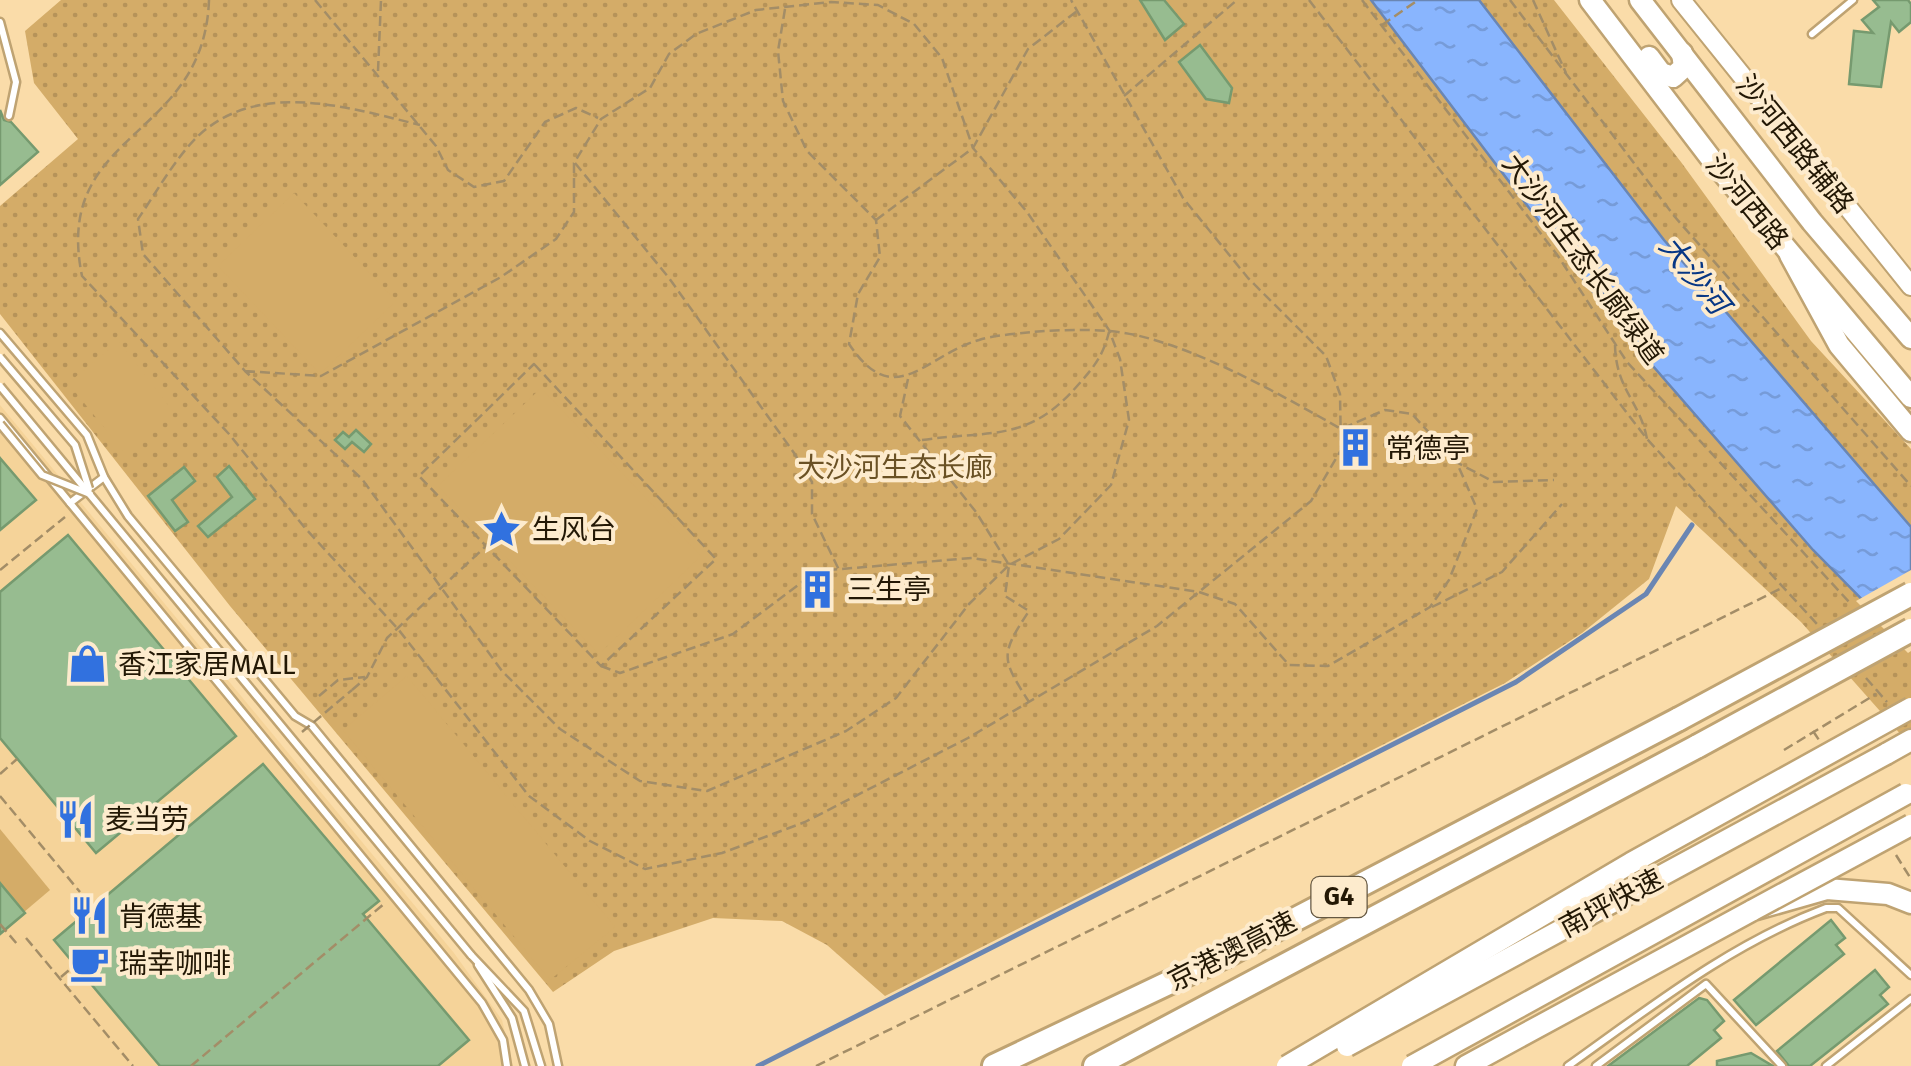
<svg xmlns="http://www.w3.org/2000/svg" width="1911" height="1066" viewBox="0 0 1911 1066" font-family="'Fira Sans','Noto Sans SC',sans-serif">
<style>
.built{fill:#f5d399}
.green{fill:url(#green-dots)}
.pitch{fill:#d4ac68}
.water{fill:url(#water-ripples);stroke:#6a86b3;stroke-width:2.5}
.pier{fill:#fadca9}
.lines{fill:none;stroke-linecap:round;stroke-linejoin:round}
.stream{stroke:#6a86b3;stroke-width:5}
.building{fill:#97bc90;stroke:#769a6f;stroke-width:2.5}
.service-casing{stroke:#bfa372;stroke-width:11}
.secondary-casing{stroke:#bfa372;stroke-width:22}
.primary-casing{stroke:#bfa372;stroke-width:25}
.trunk-casing{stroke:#bfa372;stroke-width:25}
.motorway-casing{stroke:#bfa372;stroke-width:28}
.path{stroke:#a38d67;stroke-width:2.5;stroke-dasharray:10 5;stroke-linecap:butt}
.service{stroke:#fff;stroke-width:6}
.secondary{stroke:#fff;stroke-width:18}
.primary{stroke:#fff;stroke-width:20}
.trunk{stroke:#fff;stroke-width:20}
.motorway{stroke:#fff;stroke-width:22}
.service-bridge-casing{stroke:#bfa372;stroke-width:11;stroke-linecap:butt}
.trunk-bridge-casing{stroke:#bfa372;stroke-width:25;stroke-linecap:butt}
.motorway-bridge-casing{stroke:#bfa372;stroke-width:28;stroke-linecap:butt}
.path-bridge{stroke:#a38d67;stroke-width:2.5;stroke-dasharray:10 5;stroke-linecap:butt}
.service-bridge{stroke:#fff;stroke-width:6}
.trunk-bridge{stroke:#fff;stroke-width:20}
.motorway-bridge{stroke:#fff;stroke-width:22}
.labels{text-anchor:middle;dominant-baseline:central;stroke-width:8;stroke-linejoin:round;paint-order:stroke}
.shield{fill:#fdebcd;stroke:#645741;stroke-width:2.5}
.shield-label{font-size:25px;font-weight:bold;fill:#231805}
.street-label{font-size:28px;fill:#231805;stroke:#fdebcd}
.poi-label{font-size:28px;fill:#231805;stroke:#fdebcd;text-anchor:start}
.park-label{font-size:28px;fill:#6a5124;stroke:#fdebcd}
.water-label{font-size:30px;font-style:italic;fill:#073785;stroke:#fdebcd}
</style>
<defs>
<pattern id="green-dots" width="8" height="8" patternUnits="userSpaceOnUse" patternTransform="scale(2.5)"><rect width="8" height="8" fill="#d4ac68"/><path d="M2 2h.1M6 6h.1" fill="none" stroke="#b69359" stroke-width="1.8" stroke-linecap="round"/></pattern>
<pattern id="water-ripples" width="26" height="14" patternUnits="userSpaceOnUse" patternTransform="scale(2.5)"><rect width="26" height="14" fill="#89b5fe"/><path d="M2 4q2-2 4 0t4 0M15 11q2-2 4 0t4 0" fill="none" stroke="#769bd8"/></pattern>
</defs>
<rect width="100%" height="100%" fill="#fadca9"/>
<!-- built -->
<polygon class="built" points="0,405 454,953 502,1020 513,1066 0,1066"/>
<!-- green -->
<polygon class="green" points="61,0 1554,0 1681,162 1811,341 1911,449 1911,746 1801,622 1676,506 1649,579 1582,633 1505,683 885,996 827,945 782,921 713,918 614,951 553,992 230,606 0,314 0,206 78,139 34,83 25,31"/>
<!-- pitch -->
<g class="pitch">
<polygon points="294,193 396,301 320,374 218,266"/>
<polygon points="119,342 173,411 123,451 68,383"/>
<polygon points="541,388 701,556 599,654 438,486"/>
<polygon points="407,676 615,927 550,980 343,730"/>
<polygon points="0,829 50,890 24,912 0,883"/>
</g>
<!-- water -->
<polygon class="water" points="1371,0 1479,0 1664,240 1911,527 1911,649 1813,550 1626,335 1608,293 1593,292"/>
<!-- pier -->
<polygon class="pier" points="1911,570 1911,651 1908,653 1856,601"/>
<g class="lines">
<!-- stream -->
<polyline class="stream" points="758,1066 1516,682 1646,594 1692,525"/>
</g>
<!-- building -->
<g class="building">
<polygon points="1140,0 1164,0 1184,24 1165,40"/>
<polygon points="1873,0 1908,0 1911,4 1911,22 1899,32 1891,22 1881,87 1849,84 1854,31 1873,33 1862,20 1879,7"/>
<polygon points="1200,45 1232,88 1229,103 1206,99 1179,62"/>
<polygon points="0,110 4,120 11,122 38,152 0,185"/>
<polygon points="356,430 371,444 364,452 352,442 345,449 335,440 343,432 349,437"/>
<polygon points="0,458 36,500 0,530"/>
<polygon points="229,466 255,499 208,537 198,526 232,497 217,477"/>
<polygon points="184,467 195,481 172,500 188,522 175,531 148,496"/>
<polygon points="68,535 236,736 96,853 0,738 0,592"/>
<polygon points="818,574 832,590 816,603 803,588"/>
<polygon points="263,764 379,901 363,914 469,1040 438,1066 160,1066 54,940"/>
<polygon points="0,883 25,913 0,934"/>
<polygon points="1831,920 1845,938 1836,945 1844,954 1756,1025 1734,1000"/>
<polygon points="1875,970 1889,987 1880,995 1888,1004 1810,1066 1789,1066 1777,1051"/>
<polygon points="1699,998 1707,1000 1724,1021 1714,1030 1721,1038 1687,1066 1608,1066"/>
<polygon points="1751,1053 1773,1066 1717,1066 1717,1061"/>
</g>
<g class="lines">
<defs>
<g id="service">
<polyline points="0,22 16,82 9,116"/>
<polyline points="1812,34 1853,0"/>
<polyline points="0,333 87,435 104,477 128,516 295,716 312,726 529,990 549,1024 558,1066"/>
<polyline points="0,418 482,1003 503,1040 507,1066"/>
<polyline points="70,503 104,477"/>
<polyline points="471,955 524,1011 541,1066"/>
<polyline points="478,965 512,1018 525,1066"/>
<path d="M1568 1066C1651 1007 1730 944 1826 908H1838L1911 975"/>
<polyline points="1596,1066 1706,984 1782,1066"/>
<polyline points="1826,1066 1911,999"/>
</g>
<polyline id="secondary" points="1681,0 1911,286"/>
<g id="primary">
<polyline points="1590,0 1712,160 1911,397"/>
<polyline points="1640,0 1812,222 1911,338"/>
<polyline points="1649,57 1661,73 1673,77 1684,67 1682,53"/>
</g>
<g id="trunk">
<polyline points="1790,255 1839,345 1911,431"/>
<polyline points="1886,754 1911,740"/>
<polyline points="1466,1066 1753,910 1827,889 1888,894 1911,903"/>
</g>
<g id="motorway">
<polyline points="994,1066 1225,956 1679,719"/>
<polyline points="1095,1066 1698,746"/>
</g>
</defs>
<!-- service casing -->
<use href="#service" class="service-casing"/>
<!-- secondary casing -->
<use href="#secondary" class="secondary-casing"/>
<!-- primary casing -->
<use href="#primary" class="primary-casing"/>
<!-- trunk casing -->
<use href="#trunk" class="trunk-casing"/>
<!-- motorway casing -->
<use href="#motorway" class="motorway-casing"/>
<!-- path -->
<g class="path">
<path d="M209 0C204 142 52 129 82 276L229 434 305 528 398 629 529 796 590 841 645 869 722 853 805 822 968 738 1157 626 1311 501 1341 450 1340 394 1326 356 1248 278 1183 198 1071 0"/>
<polyline points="315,0 436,146 448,170 474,187 504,181 545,122 576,108 598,118"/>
<polyline points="1309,0 1647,439 1817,624"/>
<polyline points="1362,0 1558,256 1627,362 1851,604"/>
<polyline points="1510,0 1675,217 1911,486"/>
<polyline points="1533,0 1566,73"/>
<path d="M785 9 778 51 783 101 807 151 876 220 880 257 858 294 849 344C895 413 925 355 979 340 995 335 1015 334 1032 332 1057 330 1084 329 1109 331 1178 336 1280 394 1341 429L1385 410 1412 414 1456 462 1494 482 1554 480"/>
<polyline points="1382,25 1418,0"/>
<polyline points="378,71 381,0"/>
<polyline points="1124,96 1237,0"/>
<polyline points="575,163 669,278 794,453 812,482 812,514 839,570"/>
<polyline points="876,220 973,148 1028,49 1077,11"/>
<path d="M1615 345C1616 390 1640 401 1647 439"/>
<polygon points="534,364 716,559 601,666 419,476"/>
<path d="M245 371 321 376 501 277 556 239 574 212V163L601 119 650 88 669 54 696 34 756 10 831 2 878 5 914 24 942 58 973 148 1027 212 1109 330 1120 359 1129 420 1111 485 1059 539 1009 565 969 604 896 698 846 731 707 791 640 781 560 729 502 671 362 479 245 371 143 254 138 219C156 193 174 160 197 137 258 79 347 107 420 125"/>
<path d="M908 379 900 416 976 512 1009 565 1005 596 1029 611C1000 655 1001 658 1029 702"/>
<path d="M922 440C991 430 1028 443 1078 385 1094 367 1103 356 1109 332"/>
<polyline points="0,570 65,517"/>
<polyline points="1432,607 1502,572 1562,504"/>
<polyline points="601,666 620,673 733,634 817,571 972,558 1199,592 1235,604 1289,665 1328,666 1430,607 1449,580 1477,509 1457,463"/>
<polyline points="1866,678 1887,702"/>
<polyline points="352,690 367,677 387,638 485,547"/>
<polyline points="319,696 338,680 365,677"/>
<polyline points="1813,731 1819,740"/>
<polyline points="1784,750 1876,694"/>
<polyline points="0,774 17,759"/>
<polyline points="0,796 80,892"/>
<polyline points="1896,855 1911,879"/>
<polyline points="0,924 17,944"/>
<polyline points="26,938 133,1066"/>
<polyline points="61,977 75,965"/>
<polyline points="191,1066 385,903"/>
<polyline points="816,1066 1784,587"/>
</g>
<!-- service -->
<use href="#service" class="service"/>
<!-- secondary -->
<use href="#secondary" class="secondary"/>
<!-- primary -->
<use href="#primary" class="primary"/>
<!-- trunk -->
<use href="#trunk" class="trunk"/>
<!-- motorway -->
<use href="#motorway" class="motorway"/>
<defs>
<g id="service-bridge">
<polyline points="0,357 75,445 89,489"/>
<polyline points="0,386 471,955"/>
<polyline points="0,424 42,475 90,494"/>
</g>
<g id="trunk-bridge">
<polyline points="1753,910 1911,825"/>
<polyline points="1347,1046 1886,754"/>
<polyline points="1287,1066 1631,863 1911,708"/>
<polyline points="1412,1066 1906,794"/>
</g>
<g id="motorway-bridge">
<polyline points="1679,719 1911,594"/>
<polyline points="1698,746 1911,630"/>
</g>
</defs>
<!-- service-bridge casing -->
<use href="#service-bridge" class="service-bridge-casing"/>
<!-- trunk-bridge casing -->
<use href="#trunk-bridge" class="trunk-bridge-casing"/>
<!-- motorway-bridge casing -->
<use href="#motorway-bridge" class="motorway-bridge-casing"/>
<!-- path-bridge -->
<polyline class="path-bridge" points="302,732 352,690"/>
<!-- service-bridge -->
<use href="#service-bridge" class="service-bridge"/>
<!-- trunk-bridge -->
<use href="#trunk-bridge" class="trunk-bridge"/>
<!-- motorway-bridge -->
<use href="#motorway-bridge" class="motorway-bridge"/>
</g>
<!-- icons -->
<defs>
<symbol id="building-bare" viewBox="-9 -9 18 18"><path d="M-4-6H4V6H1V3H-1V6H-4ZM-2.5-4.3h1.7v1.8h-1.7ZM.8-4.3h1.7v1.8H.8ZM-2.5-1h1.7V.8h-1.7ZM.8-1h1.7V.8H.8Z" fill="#3171df" stroke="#fdebcd" stroke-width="2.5" paint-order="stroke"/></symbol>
<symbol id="sight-bare" viewBox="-9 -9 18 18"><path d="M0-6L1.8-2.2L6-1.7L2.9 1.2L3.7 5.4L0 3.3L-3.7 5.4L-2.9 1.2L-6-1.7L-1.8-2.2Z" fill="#3171df" stroke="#fdebcd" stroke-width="2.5" paint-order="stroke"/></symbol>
<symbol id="shop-bare" viewBox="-9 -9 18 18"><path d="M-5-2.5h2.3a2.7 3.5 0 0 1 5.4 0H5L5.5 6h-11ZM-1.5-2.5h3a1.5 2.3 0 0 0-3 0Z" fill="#3171df" stroke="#fdebcd" stroke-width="2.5" paint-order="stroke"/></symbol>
<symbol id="restaurant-bare" viewBox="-9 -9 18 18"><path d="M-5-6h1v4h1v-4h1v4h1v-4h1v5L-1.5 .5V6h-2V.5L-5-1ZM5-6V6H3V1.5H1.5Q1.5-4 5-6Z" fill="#3171df" stroke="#fdebcd" stroke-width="2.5" paint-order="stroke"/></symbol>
<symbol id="cafe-bare" viewBox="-9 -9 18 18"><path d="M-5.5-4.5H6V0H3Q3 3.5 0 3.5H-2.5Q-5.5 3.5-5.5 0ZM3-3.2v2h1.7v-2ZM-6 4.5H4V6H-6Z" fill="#3171df" stroke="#fdebcd" stroke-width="2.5" paint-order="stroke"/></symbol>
</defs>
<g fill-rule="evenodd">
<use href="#building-bare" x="1328" y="420" width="55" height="55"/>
<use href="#sight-bare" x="474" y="502" width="55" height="55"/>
<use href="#building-bare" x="790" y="562" width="55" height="55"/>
<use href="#shop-bare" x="60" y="636" width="55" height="55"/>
<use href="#restaurant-bare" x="48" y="792" width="55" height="55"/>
<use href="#restaurant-bare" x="62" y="888" width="55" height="55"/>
<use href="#cafe-bare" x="62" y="936" width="55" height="55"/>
</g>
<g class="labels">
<!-- shield labels -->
<rect class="shield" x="1311.5" y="877" width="55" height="40" rx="8"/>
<g class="shield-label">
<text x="1339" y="897">G4</text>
</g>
<!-- street labels -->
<g class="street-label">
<text transform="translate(1795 144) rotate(51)">沙河西路辅路</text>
<text transform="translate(1747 202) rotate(51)">沙河西路</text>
<text transform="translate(1583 259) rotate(54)">大沙河生态长廊绿道</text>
<text transform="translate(1611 903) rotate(-28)">南坪快速</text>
<text transform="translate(1232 951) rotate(-27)">京港澳高速</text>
</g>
<!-- poi labels -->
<g class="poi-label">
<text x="1386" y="448">常德亭</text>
<text x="532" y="529">生风台</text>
<text x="847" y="589">三生亭</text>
<text x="118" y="664">香江家居MALL</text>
<text x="105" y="819">麦当劳</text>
<text x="119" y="916">肯德基</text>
<text x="119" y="963">瑞幸咖啡</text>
</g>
<!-- park labels -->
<g class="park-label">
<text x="895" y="467">大沙河生态长廊</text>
</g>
<!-- water labels -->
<g class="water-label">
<text transform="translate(1694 275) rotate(51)">大沙河</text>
</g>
</g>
</svg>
